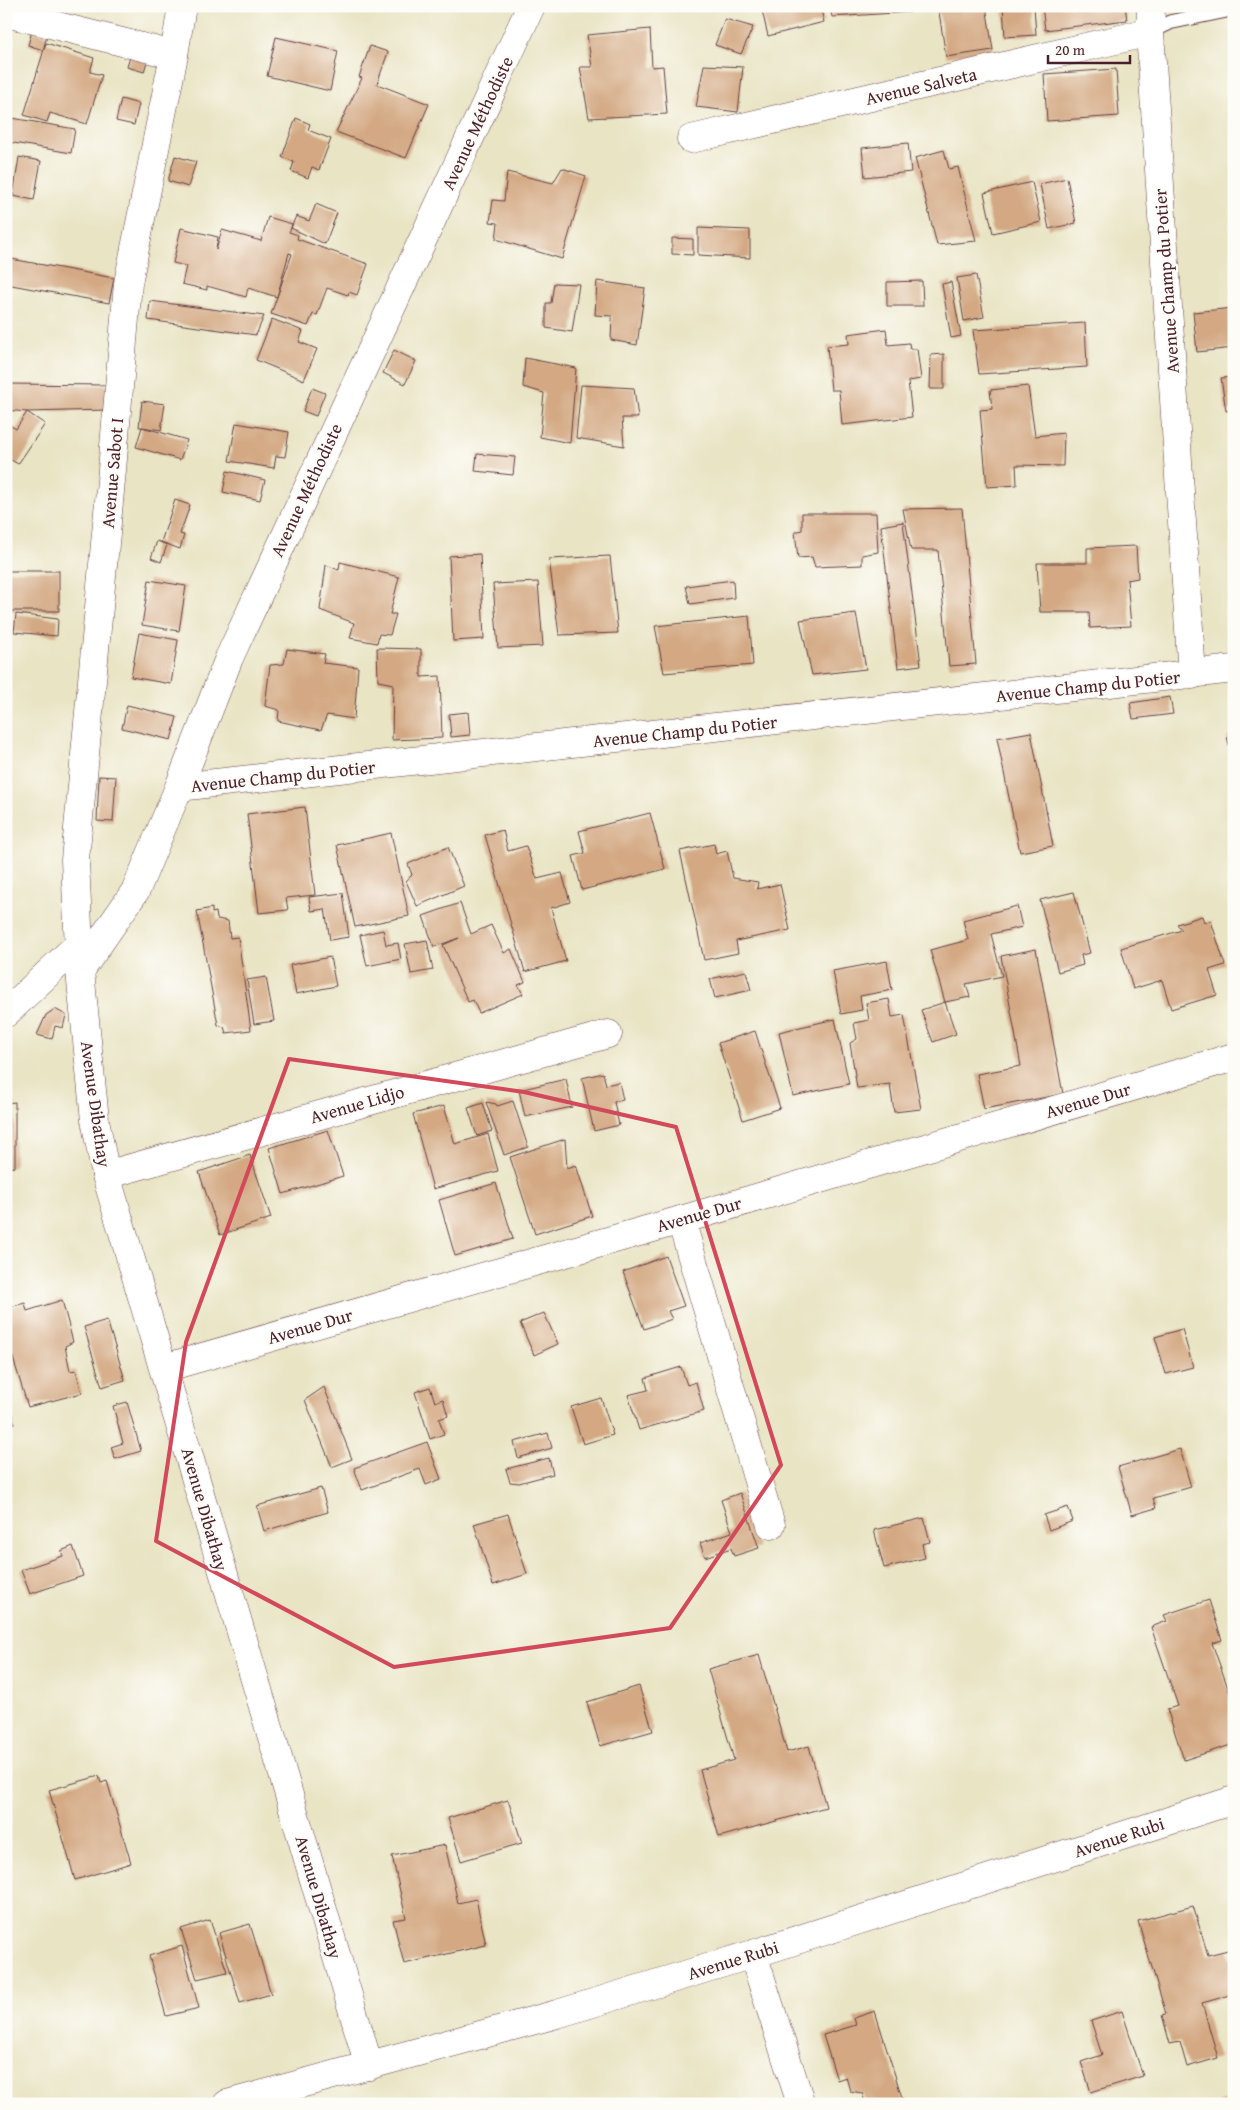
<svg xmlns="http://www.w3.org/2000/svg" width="1240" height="2110" viewBox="0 0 1240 2110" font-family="'Gentium Book Plus',serif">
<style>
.building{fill:#d3a882}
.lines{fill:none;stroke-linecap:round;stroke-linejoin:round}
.service-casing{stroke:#623d42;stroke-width:16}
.minor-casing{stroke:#623d42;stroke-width:29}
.service{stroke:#fff;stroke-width:14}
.minor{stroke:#fff;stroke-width:28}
.marked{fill:none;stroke:#d1495b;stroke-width:4;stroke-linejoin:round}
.labels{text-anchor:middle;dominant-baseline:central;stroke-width:5;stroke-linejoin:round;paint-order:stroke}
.street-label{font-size:18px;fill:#4a1f2b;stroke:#fdfcf7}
</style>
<rect width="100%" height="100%" fill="#fdfcf7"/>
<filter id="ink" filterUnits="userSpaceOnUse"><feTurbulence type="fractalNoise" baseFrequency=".02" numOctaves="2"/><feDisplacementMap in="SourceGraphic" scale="10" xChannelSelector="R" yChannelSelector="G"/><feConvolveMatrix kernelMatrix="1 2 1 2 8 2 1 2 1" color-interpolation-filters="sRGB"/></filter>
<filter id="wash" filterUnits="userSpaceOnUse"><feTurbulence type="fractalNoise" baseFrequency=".0096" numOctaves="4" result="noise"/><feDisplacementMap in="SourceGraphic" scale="20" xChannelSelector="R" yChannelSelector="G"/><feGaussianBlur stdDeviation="1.12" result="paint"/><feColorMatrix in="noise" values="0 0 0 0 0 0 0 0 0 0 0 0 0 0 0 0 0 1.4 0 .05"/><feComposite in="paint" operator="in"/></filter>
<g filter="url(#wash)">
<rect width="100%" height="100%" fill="#e9e4c4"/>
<g id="blocks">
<!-- building -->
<g class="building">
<polygon points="761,6 820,6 824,22 768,36"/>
<polygon points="830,6 911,6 911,12 832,17"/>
<polygon points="938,6 986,6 993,50 946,57"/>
<polygon points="1003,6 1034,6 1036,35 1005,37"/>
<polygon points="1042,6 1125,6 1127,20 1045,30"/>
<polygon points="725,19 753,27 741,54 715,45"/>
<polygon points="650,29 652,67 663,66 667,114 589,118 580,67 592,67 587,35"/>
<polygon points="32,31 47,36 43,50 28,45"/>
<polygon points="276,37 338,51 330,91 267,76"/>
<polygon points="46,43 94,58 90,72 102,75 87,124 50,113 47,122 24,115"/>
<polygon points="370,46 388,52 377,84 429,104 406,158 336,132 362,78 359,77"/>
<polygon points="131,53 148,58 144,72 127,67"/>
<polygon points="704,65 743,67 738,112 696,107"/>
<polygon points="1116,69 1119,116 1047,121 1044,74"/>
<polygon points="121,99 139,104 134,125 116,121"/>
<polygon points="12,118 75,129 71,153 8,142"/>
<polygon points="296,118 310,124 308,130 331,139 319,170 312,167 308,178 291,171 294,162 282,157"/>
<polygon points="908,143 911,172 865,177 862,148"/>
<polygon points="944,150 949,169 958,167 976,241 937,245 915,158"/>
<polygon points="175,156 196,162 188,187 168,181"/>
<polygon points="19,157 41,161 34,200 13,196"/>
<polygon points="562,168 586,176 562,259 496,239 498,223 490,222 493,200 504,201 507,172 553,183"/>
<polygon points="1067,178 1076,223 1049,229 1040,184"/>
<polygon points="1032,182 1041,222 993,233 984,193"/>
<polygon points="316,204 337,213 325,244 291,228 289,232 298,235 297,239 368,264 357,295 349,292 348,295 327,288 317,315 313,314 308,326 271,314 292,254 289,253 277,297 248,288 246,297 207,286 207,290 182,284 186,266 173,263 181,228 218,237 216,250 222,230 261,241 268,217 292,224 291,228 296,216 309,221"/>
<polygon points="698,228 750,230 750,258 698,255"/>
<polygon points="672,238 693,239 693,255 672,254"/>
<polygon points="6,258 114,278 109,303 6,284"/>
<polygon points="976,275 984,317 964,321 957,278"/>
<polygon points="597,281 645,288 637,345 611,340 612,316 595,315"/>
<polygon points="922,281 923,306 887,306 887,282"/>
<polygon points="951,282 961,336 951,338 942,284"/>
<polygon points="554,283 579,284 572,332 546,328 546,303 551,303"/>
<polygon points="150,301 264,316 256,335 148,320"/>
<polygon points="6,303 9,304 7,319 6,319"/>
<polygon points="1234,308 1234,348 1197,352 1193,312"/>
<polygon points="272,319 303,331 299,342 317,349 304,380 256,360"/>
<polygon points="1085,323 1087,367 979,374 973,330"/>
<polygon points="886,329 888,345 909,343 910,349 917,349 921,379 908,381 912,417 842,425 839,390 831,390 827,346 849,344 848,334"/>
<polygon points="394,350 416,361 405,384 383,373"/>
<polygon points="944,354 944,389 930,389 931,355"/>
<polygon points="525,358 576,368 570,443 540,437 544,393 523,387"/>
<polygon points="1234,377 1234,410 1226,411 1221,378"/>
<polygon points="6,384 107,385 107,410 27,412 6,410"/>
<polygon points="581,385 634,388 638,418 622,418 624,446 576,438"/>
<polygon points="1028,386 1035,436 1064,433 1063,466 1016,465 1017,485 987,487 980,410 992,409 990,390"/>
<polygon points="312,388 325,393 316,416 303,411"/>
<polygon points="142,401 165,404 161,430 142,427 187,440 180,460 136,447 142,427 139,427"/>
<polygon points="27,412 45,424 18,464 6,457 6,423 16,429"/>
<polygon points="236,423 289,432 285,457 276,456 274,468 229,461"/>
<polygon points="477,454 515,457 513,475 475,471"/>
<polygon points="227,471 265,480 260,500 223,492"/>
<polygon points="175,500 190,505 180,534 184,535 180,549 161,542"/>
<polygon points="962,508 976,664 949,666 938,550 911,550 903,509"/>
<polygon points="802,513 876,513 878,552 862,555 862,565 815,567 812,557 798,558 795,532 802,530"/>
<polygon points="903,522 921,665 898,668 881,526"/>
<polygon points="157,541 167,545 161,562 151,558"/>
<polygon points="1136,546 1138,578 1127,580 1131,626 1090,628 1089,612 1040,612 1037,563 1087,563 1087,548"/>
<polygon points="480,554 484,639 453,641 449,556"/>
<polygon points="610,556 618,633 559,635 549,559"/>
<polygon points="340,562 399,577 390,614 396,614 390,635 379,634 377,643 350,638 354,623 320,610 326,565 339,570"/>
<rect x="8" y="571" width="51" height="40"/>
<polygon points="149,580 186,586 179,631 142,625"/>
<polygon points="733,580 734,598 690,604 686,586"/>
<polygon points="538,582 543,646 498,648 493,584"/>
<polygon points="856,613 866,669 812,675 800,620"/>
<polygon points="16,614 58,619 57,636 14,632"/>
<polygon points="749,616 753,665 664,673 655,626"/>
<polygon points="139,633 178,640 171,684 131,677"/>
<polygon points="377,648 421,649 421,677 440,676 442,738 392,740 393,684 378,681"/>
<polygon points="287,649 325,654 323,663 358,667 354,719 327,715 321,730 278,721 279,710 265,706 270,665 284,664"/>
<polygon points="1170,697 1173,714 1133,719 1130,703"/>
<polygon points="127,705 177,717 171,740 122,728"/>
<polygon points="468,712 470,735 451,737 449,714"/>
<polygon points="1031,732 1053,846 1020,852 997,738"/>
<polygon points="1234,735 1234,759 1233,759 1227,737"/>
<polygon points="99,776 116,777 113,822 97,821"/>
<polygon points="305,807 315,895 286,898 288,910 259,913 247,814"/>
<polygon points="650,813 665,869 582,890 573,856 585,853 579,831"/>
<polygon points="503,830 508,851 526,846 537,879 562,873 570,902 551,908 566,961 525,972 485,835"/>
<polygon points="391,833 409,916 355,927 337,845"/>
<polygon points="714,844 716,854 727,851 733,878 758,882 757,889 780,884 790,930 736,941 738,953 704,960 680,851"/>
<polygon points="448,847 464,886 417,906 406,881 412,875 408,864"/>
<polygon points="1074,892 1090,953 1081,955 1083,965 1058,972 1040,900"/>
<polygon points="343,893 349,937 330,940 325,909 311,911 309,897"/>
<polygon points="460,903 471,934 491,925 504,953 511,949 525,982 518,985 523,994 479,1013 473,1000 468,1002 443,945 459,938 434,947 423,916"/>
<polygon points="1017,906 1022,927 991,934 1002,976 966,984 970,997 945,1002 930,950 968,940 963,920"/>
<polygon points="212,908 212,913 216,912 217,919 228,921 230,938 238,937 251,1030 226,1033 224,1027 218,1025 197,911"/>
<polygon points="1202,916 1204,922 1211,921 1225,965 1209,970 1217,995 1171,1009 1162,980 1133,989 1121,948 1182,930 1177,924"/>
<polygon points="383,930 386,945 398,943 401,959 367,966 360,935"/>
<polygon points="427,940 433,970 411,974 405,944"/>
<polygon points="1036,949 1063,1094 984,1109 977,1074 1021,1066 1001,956"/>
<polygon points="330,957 336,986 296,994 290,965"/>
<polygon points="887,961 892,990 860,996 862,1010 841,1014 833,971"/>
<polygon points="746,971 751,990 715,998 710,979"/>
<polygon points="266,977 274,1021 254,1024 247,980"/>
<polygon points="889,999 892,1017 904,1015 921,1109 894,1112 890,1084 857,1088 850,1043 857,1039 854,1023 869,1020 866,1003"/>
<polygon points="945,1002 956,1034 933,1042 921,1010"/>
<polygon points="55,1009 66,1015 63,1028 55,1026 52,1039 37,1035 46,1015"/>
<polygon points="835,1019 849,1084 793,1096 779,1032"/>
<polygon points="755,1031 780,1108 743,1120 718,1043"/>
<polygon points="603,1073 606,1085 619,1082 623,1100 614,1102 619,1125 594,1131 582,1078"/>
<polygon points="566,1079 572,1107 525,1117 519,1090"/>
<polygon points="513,1101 528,1147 504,1155 486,1102 496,1104 497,1106"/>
<polygon points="15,1102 15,1167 6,1168 6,1103"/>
<polygon points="483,1103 492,1131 477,1136 468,1108"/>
<polygon points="444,1106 455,1144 488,1134 498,1171 433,1189 413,1114"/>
<polygon points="328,1130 343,1176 283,1194 269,1148"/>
<polygon points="565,1139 567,1168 576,1165 592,1216 535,1234 510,1157"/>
<polygon points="250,1155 271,1218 220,1235 199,1172"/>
<polygon points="496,1183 513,1239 455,1256 439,1200"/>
<polygon points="666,1256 684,1306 668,1311 672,1319 644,1329 623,1272"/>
<polygon points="62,1300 73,1342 65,1346 70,1371 76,1370 82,1393 28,1407 6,1335 6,1308 25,1303 27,1311"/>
<polygon points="544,1313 558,1344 534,1355 520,1323"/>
<polygon points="107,1320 125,1380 102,1387 84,1327"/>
<polygon points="1182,1329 1193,1367 1166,1374 1155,1337"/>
<polygon points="681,1367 687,1385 696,1382 704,1411 639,1430 628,1395 648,1390 645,1378"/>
<polygon points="324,1387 352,1459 332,1467 305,1400"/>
<polygon points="430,1387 435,1402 443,1399 448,1416 439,1419 444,1434 430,1439 415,1392"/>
<polygon points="6,1398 15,1424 6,1427"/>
<polygon points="601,1398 613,1435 583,1444 571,1407"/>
<polygon points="127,1402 141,1451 115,1459 111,1447 123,1443 113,1406"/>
<polygon points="548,1433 552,1448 518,1458 514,1442"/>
<polygon points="427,1442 441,1479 426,1485 420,1469 362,1490 354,1468"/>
<polygon points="1180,1449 1191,1487 1153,1498 1156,1508 1132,1515 1118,1467"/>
<polygon points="549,1458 553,1474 519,1483 510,1482 506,1469"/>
<polygon points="321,1488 328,1512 264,1531 257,1506"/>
<polygon points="740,1493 759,1548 734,1556 731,1548 705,1557 700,1543 732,1532 721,1500"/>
<polygon points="1068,1507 1073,1521 1049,1530 1044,1515"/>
<polygon points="508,1514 527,1574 493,1585 474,1524"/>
<polygon points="924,1518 930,1542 922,1544 925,1558 884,1568 874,1530"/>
<polygon points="73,1546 83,1576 30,1594 21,1570 63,1556 61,1551"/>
<polygon points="1209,1600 1222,1640 1212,1643 1234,1705 1234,1744 1184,1760 1167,1709 1178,1706 1151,1627 1167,1621 1164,1615"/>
<polygon points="759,1655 787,1752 809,1746 826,1807 719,1837 700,1770 734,1760 708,1669"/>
<polygon points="639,1686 653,1731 600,1746 587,1702"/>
<polygon points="99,1776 101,1783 107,1781 131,1863 75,1880 49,1790"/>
<polygon points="508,1800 522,1843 461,1861 448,1818"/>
<polygon points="445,1845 458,1903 476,1899 486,1945 404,1964 393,1920 406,1918 392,1856"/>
<polygon points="1193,1906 1208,1955 1228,1950 1234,1970 1234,1994 1202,2003 1218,2058 1187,2067 1180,2042 1170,2044 1162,2015 1166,2014 1138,1921"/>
<polygon points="210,1920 227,1972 197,1979 181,1929"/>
<polygon points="250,1924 271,1994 240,2003 219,1933"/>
<polygon points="182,1946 199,2008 166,2016 149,1956"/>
<polygon points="875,2011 904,2104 866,2104 862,2093 850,2091 846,2077 837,2080 823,2035 856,2025 854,2018"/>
<polygon points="1122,2011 1143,2076 1091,2092 1081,2062 1102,2055 1091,2021"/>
<polygon points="1234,2098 1234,2104 1218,2104 1218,2103"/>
</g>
</g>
</g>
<g filter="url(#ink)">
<use href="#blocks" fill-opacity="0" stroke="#623d42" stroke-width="1"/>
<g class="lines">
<defs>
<polyline id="service" points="1150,32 1171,22 1234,9"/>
<g id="minor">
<polyline points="182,6 174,55 128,283 112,470 75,860 80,971 95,1120 106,1175 369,2066"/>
<polyline points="1151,6 1150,32 1192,675"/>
<polyline points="6,13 174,55"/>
<polyline points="691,139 1150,32"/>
<polyline points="179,787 1234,669"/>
<polyline points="80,971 136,890 179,787 229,658 531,6"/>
<polyline points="6,1013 79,944"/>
<polyline points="106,1175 608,1034"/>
<polyline points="681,1220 771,1525"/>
<polyline points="164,1368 681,1220 1234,1057"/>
<polyline points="753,1954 801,2104"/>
<polyline points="227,2104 557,2014 753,1954 1234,1800"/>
</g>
</defs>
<!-- service casing -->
<use href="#service" class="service-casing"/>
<!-- minor casing -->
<use href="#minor" class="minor-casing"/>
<!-- service -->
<use href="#service" class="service"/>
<!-- minor -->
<use href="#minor" class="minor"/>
</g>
</g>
<!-- marked area -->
<path class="marked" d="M289 1059 524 1092 676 1127 781 1465 670 1628 394 1667 156 1541 186 1342Z"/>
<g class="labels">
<!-- street labels -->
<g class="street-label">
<text transform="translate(921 86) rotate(-13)">Avenue Salveta</text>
<text transform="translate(477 123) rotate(-65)">Avenue Méthodiste</text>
<text transform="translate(1166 281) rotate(-94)">Avenue Champ du Potier</text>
<text transform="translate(112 473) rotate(-85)">Avenue Sabot I</text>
<text transform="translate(306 490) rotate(-65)">Avenue Méthodiste</text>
<text transform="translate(1088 686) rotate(-6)">Avenue Champ du Potier</text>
<text transform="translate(685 731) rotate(-6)">Avenue Champ du Potier</text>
<text transform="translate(283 776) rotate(-6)">Avenue Champ du Potier</text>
<text transform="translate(1088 1100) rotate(-16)">Avenue Dur</text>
<text transform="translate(96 1104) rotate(82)">Avenue Dibathay</text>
<text transform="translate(357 1104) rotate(-16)">Avenue Lidjo</text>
<text transform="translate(699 1214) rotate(-16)">Avenue Dur</text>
<text transform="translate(310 1326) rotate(-16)">Avenue Dur</text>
<text transform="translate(205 1509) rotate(74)">Avenue Dibathay</text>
<text transform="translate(1119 1837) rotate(-18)">Avenue Rubi</text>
<text transform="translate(319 1897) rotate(74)">Avenue Dibathay</text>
<text transform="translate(733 1960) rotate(-17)">Avenue Rubi</text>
</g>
</g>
<!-- margin -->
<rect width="1240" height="2110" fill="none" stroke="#fdfcf7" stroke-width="25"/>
<!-- scale -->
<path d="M1048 55v8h82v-8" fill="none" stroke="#4a1f2b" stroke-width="2.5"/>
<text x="1055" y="55" font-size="15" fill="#4a1f2b" stroke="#fdfcf7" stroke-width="4" paint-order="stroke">20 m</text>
</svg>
